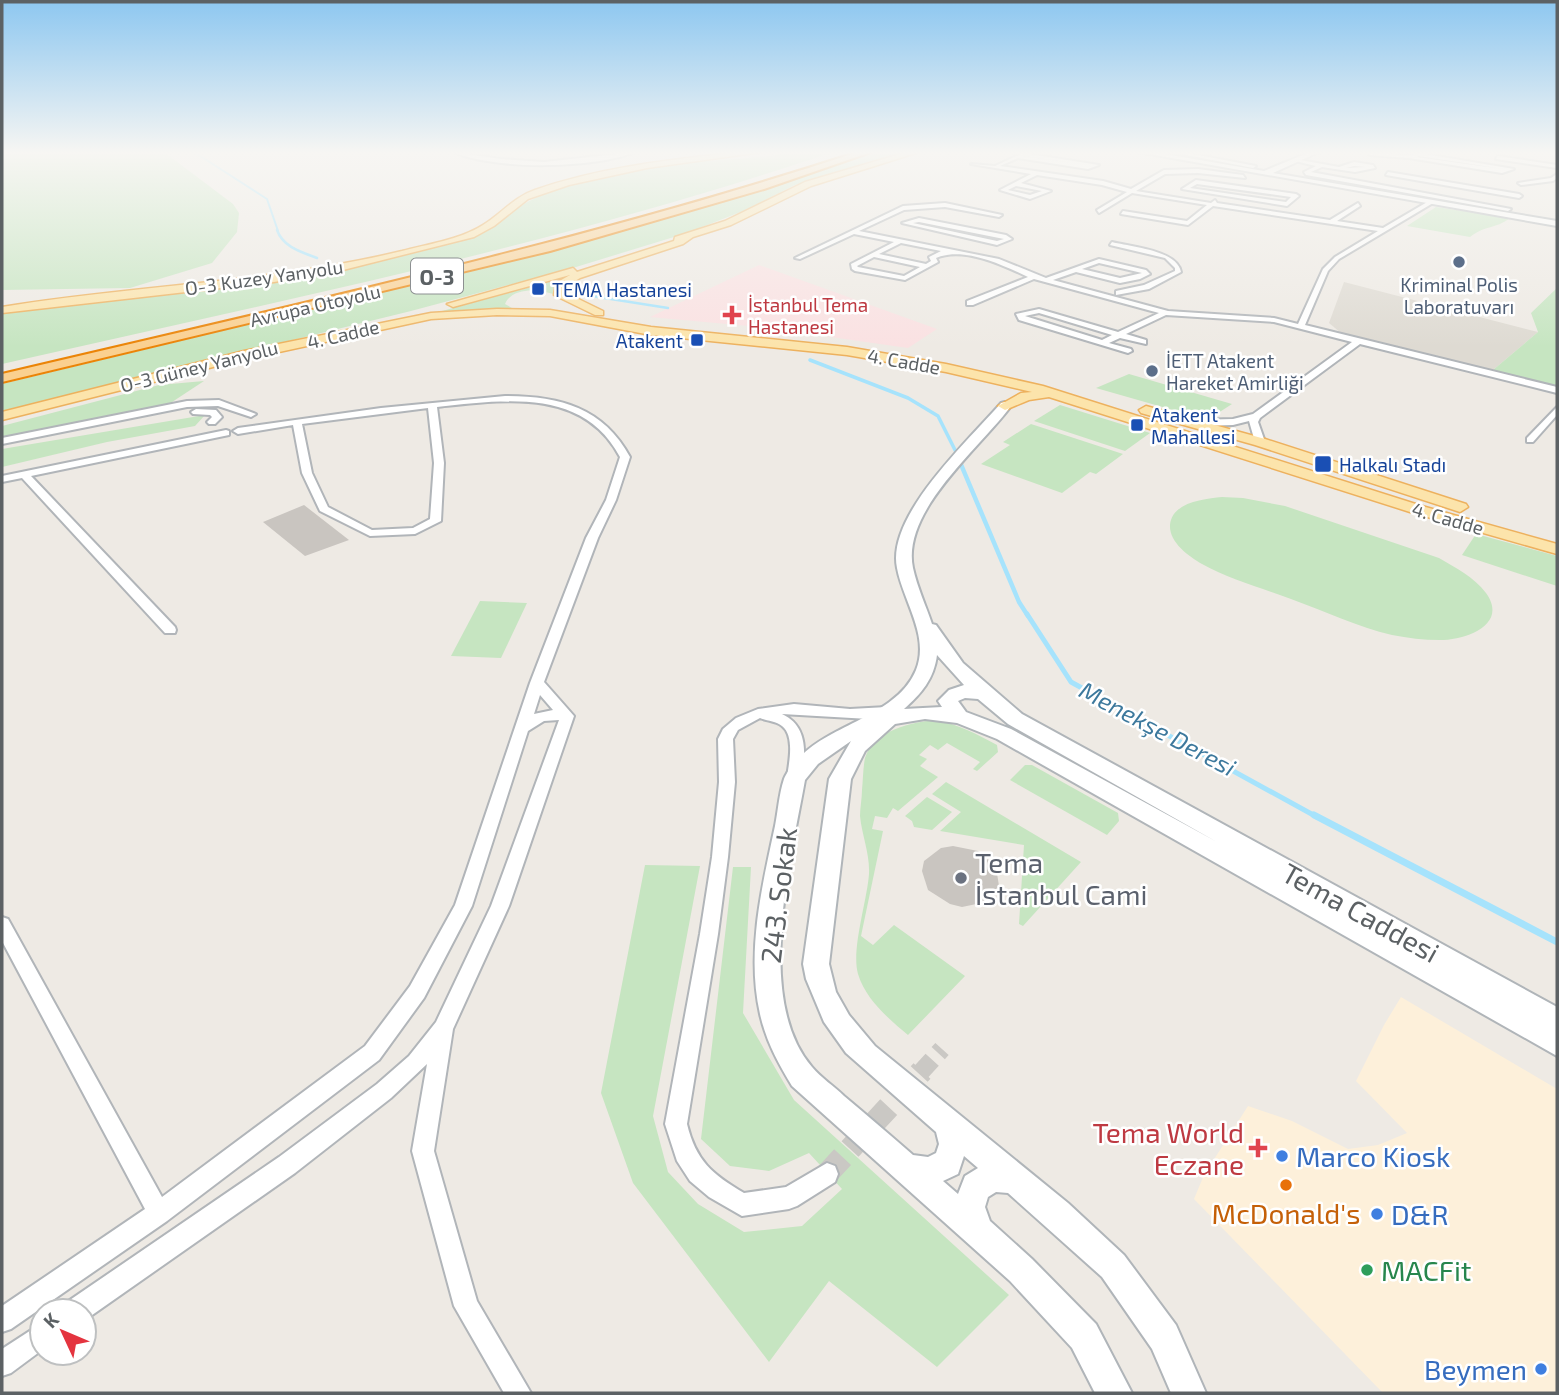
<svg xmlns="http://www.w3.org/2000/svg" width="1559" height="1395" viewBox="0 0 1559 1395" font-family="'Exo 2',sans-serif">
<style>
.commercial{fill:#fdf0da}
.education{fill:#dedad2}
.medical{fill:#fae1e2}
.green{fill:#c6e5c1}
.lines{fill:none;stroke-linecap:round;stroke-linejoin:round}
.stream-far5{stroke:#a6e3fc;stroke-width:2}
.stream-far4{stroke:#a6e3fc;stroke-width:2.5}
.stream-far3{stroke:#a6e3fc;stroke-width:3.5}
.stream-far2{stroke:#a6e3fc;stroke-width:4.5}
.stream-far1{stroke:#a6e3fc;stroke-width:5}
.stream{stroke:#a6e3fc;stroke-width:7}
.building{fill:#c9c5c0}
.street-tunnel-far1{stroke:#cac8c4;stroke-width:18;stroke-dasharray:18 9;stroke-linecap:butt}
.street-tunnel{stroke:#cac8c4;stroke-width:23;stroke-dasharray:23 11;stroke-linecap:butt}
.street-casing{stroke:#b1b5b9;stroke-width:4}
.secondary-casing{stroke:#b0b5b9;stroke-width:4}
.primary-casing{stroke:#edb15e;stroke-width:3}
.highway-casing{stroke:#eb8407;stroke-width:4}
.street{fill:#fff;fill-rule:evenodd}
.secondary{fill:#fff;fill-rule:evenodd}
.primary{fill:#fce4ab;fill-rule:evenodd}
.highway{fill:#fad090;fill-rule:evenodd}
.service-dot{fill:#5c6f8a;stroke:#fff;stroke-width:2.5}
.transit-dot{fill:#1a4fb4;stroke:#fff;stroke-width:2.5}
.health-dot{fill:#e0444e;stroke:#fff;stroke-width:2.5}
.worship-dot{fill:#6b7280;stroke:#fff;stroke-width:2.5}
.shop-dot{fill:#3f7fe0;stroke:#fff;stroke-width:2.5}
.food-dot{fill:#e8710a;stroke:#fff;stroke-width:2.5}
.leisure-dot{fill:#2e9e5b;stroke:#fff;stroke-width:2.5}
.labels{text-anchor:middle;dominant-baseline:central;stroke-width:5;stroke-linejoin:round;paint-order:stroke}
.far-street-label{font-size:19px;fill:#5c6164;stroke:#fff}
.far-service-label{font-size:19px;fill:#4e5e75;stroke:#fff}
.far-transit-label{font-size:19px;fill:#164399;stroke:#fff;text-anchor:start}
.far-health-label{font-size:19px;fill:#be3a42;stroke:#fff;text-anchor:start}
.shield{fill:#fff;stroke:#8d9092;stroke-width:2}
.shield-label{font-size:21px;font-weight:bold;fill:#5c6164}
.water-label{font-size:24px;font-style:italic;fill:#3d799d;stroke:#fff}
.near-worship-label{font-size:28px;fill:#5b616d;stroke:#fff;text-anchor:start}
.near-street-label{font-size:28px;fill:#5c6164;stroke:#fff}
.near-health-label{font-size:28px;fill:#be3a42;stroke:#fff;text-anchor:end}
.near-shop-label{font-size:28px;fill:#366cbe;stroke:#fff;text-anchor:start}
.near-food-label{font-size:28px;fill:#c56008;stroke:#fff}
.near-leisure-label{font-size:28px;fill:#27864d;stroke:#fff;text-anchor:start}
</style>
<rect width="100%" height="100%" fill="#eeeae4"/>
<!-- commercial -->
<polygon class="commercial" points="1401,997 1557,1089 1557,1393 1383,1393 1194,1199 1204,1175 1248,1106 1292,1121 1348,1149 1378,1145 1407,1133 1356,1081 1384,1025"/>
<!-- education -->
<polygon class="education" points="1344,282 1538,332 1493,370 1341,333 1329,323"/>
<!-- medical -->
<polygon class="medical" points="759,265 937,329 908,348 760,327 650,317"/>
<!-- green -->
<g class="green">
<polygon points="2,152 164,152 233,204 239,213 237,232 212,263 130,288 2,290"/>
<path d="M795 152H833C562 244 280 301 2 364V313L334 271 476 236C500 224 517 204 543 195 581 181 622 170 662 165 707 159 752 160 795 152Z"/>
<polygon points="879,152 903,152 795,185 743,211 687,233 576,267 411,311 2,411 2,384 489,266 655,222"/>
<path d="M1436 207 1510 218C1494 230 1487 224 1470 237L1407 226Z"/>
<path d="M560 279 554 285 553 294C539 289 512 287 505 304L512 308 431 314Z"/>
<polygon points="1557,288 1557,386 1493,370 1538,332 1531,313"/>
<polygon points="1129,374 1232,404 1215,415 1187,414 1096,388"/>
<polygon points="204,381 166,406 2,437 2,426 159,385"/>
<polygon points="1060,405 1150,433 1125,451 1034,421"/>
<polygon points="205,415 195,426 107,442 2,467 2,449"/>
<polygon points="1031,424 1123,454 1096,474 1090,472 1062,493 981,464 1010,445 1003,442"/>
<path d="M1222 497 1243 498 1285 506 1439 558C1456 568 1474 577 1486 593 1509 625 1465 640 1440 640 1423 640 1408 638 1392 635 1358 627 1324 611 1291 599 1262 588 1229 579 1202 564 1188 556 1169 542 1170 525 1172 502 1204 499 1222 497Z"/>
<polygon points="1476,534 1557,556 1557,586 1462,555"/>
<polygon points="480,601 527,603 501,658 451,656"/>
<path d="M937 720C959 725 977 734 997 745L998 752 977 771 973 769 980 762 947 743 938 750 930 745 919 755 927 759 920 766 938 777 898 811 893 808 887 818 875 816 872 829 883 831 861 936 873 945 894 925 965 976 908 1035C889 1019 866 1000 858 974 851 950 867 901 869 874 870 854 862 836 860 816 860 808 862 798 862 790 863 780 863 768 865 758 874 730 912 722 937 720Z"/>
<polygon points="1025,765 1032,765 1118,813 1119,821 1107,835 1010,780"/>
<polygon points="946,782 1081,862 1023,926 1019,924 1024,845 940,831 961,812 932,794"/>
<polygon points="927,797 952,812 932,830 914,827 912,821 905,816"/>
<polygon points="645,865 700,866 653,1116 668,1172 698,1204 744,1232 802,1226 842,1189 809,1153 769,1171 730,1166 701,1139 733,867 751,867 743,1013 794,1100 1009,1295 937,1367 829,1281 769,1362 633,1183 601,1093"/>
</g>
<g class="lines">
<!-- stream-far5 -->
<polyline class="stream-far5" points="194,152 267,199 278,231"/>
<!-- stream-far4 -->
<g class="stream-far4">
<path d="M277 230C283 247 301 252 317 258"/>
<polyline points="579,294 668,308"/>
</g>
<!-- stream-far3 -->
<polyline class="stream-far3" points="810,360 908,398 938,416 958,456"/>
<!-- stream-far2 -->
<polyline class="stream-far2" points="957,455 1019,602 1028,616"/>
<!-- stream-far1 -->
<polyline class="stream-far1" points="1027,614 1071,682 1317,817"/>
<!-- stream -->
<polyline class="stream" points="1314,815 1557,942"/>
</g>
<!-- building -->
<g class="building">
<polygon points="304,505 349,540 305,556 263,522"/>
<polygon points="953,846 978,851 996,867 999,886 995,895 986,902 962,907 950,904 928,890 922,871 924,861 941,848"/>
</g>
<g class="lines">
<!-- street-tunnel-far1 -->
<polyline class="street-tunnel-far1" points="920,1073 942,1049"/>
<!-- street-tunnel -->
<polyline class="street-tunnel" points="827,1174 922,1071"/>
<defs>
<g id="street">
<path d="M453 152 501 159 544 162 635 152C592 169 496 170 453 152Z"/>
<polygon points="1171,152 1182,152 1256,166 1253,168"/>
<path d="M1023 153 1099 165 1088 169 1018 158 1000 166 1103 181 1131 189 1164 170 1198 169 1243 175 1245 178 1198 173 1165 174 1136 191 1211 203 1215 200 1217 203 1330 220 1358 203 1360 206 1337 221 1383 228 1429 201H1433V203L1339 259 1328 271 1305 325 1557 387V393L1360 344 1260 418 1258 422 1265 442 1260 445 1255 442 1249 421 1233 425 1196 426 1191 423 1196 420 1233 419 1253 414 1352 342 1274 322 1166 315 1126 334 1146 340V344L1120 338 1109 343 1131 349 1132 351 1128 353 1019 320 1016 314 1039 309 1118 332 1159 313 1034 279 973 305H967V301L1028 277C1003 265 963 246 936 258L938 262 905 280 855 271 852 269 851 264 894 242 854 234 800 259 795 258 903 206 945 203 1002 215 999 217 945 207 904 210 859 231 999 259 1046 278 1099 259 1146 270 1150 274 1140 279 1120 283 1076 272 1053 280 1168 311 1274 318 1298 324 1323 269 1335 257 1378 231 1213 206 1188 225 1121 214 1123 211 1187 221 1207 205 1132 193 1099 213 1097 210 1127 192 1102 185 1037 175 1021 183 1051 191 1030 199 1000 190 1031 174 971 164 995 166ZM1022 156H1024L1088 165ZM1016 186 1042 191 1030 195 1008 190ZM901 243 941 251 929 257 931 261 926 264 879 254ZM874 257 920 267 904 276 858 267 857 266ZM1099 263 1142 273 1120 278 1082 269ZM1039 313 1112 335 1102 340 1025 316Z"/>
<path d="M1371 153 1409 155 1419 153 1514 169 1502 173 1409 158 1369 155ZM1419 156 1503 169 1416 157Z"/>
<polygon points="1498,156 1557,165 1557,168 1496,159"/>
<path d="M1295 159 1339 167 1354 162 1373 165 1375 168 1355 172 1322 167 1311 172 1511 209 1508 211 1306 175 1304 172 1316 166 1295 161ZM1354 166 1366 167 1346 168Z"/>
<polygon points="1388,172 1519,194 1522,196 1519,198 1386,175"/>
<polygon points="1557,174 1557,178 1553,181 1521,185 1518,183 1551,178"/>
<path d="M1196 180 1296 194 1299 196 1287 206 1182 189ZM1197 184 1291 197 1286 202 1190 188Z"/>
<path d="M919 218 1006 235 1012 239 997 245 902 223ZM919 222 1004 239 997 241 913 223Z"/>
<path d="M1112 242C1131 247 1177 250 1181 272L1149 289 1116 295V291L1144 285 1175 271V268L1165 258 1110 245Z"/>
<path d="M505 396C559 396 603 407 630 457L616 500 598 538 544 682 574 716 509 906 453 1029 434 1151 477 1301 531 1393H504L454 1306 412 1151 427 1064 391 1098 295 1173 85 1320 84 1311H64L67 1302 279 1157 377 1084 409 1056 436 1022 491 906 559 720 544 721 528 731 472 906 424 998 379 1060 167 1221 11 1329 2 1332V1306L145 1209 2 941V917L8 919 162 1197 365 1046 410 986 455 905 530 683 586 538 606 500 620 457C583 387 503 400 437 407L444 463 441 521 415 534 370 536 320 511 302 473 293 425 238 434 233 431 238 428 381 408ZM428 408 434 463 430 519 413 528 372 530 328 507 312 473 302 424ZM540 695 553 710 534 714Z"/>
<polygon points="219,400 256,414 251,417 218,406 187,407 2,444 2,438 187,401"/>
<polygon points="1557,407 1557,415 1533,442 1527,442 1527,438"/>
<polygon points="196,409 216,410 222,417 215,424 209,424 207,422 212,417 210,415 193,414 191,412"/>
<polygon points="226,430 229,431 229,435 31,476 175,627 176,630 175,633 165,633 22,478 2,482 2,476"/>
<path d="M794 704 850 709 887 707 894 712 892 715 869 719 782 714C808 726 805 752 803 777L800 781H790L787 777C789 763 795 736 782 726 776 721 766 721 760 718L738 730 733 739 735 782 728 857 718 934 687 1124C696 1161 712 1174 744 1193L786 1187 827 1163 835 1166 838 1174 835 1182 797 1206 789 1209 742 1216 709 1197 690 1181 677 1161 665 1124 700 934 712 857 719 782 718 739 723 729 736 718 758 709Z"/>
<polygon points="42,1323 42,1350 11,1373 2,1376 2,1349"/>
</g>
<g id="secondary">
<polygon points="1138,152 1153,152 1264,171 1310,152 1319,152 1273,173 1557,221 1557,226"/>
<path d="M1005 402 1011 406C980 448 901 511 913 568 917 587 926 606 932 624L936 625 963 663 1022 714 1557 1007V1056L997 739 957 723 925 719 895 724 865 751 851 779 829 964 836 992 849 1015 875 1046 1068 1203 1124 1255 1176 1325 1206 1393H1171L1152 1349 1102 1277 1008 1193 996 1192 988 1197 985 1207 990 1221 1032 1259 1096 1324 1132 1393H1095L1072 1348 1010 1281 792 1086C778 1063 766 1041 760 1014 746 953 762 886 775 826 778 811 779 794 784 779 787 771 797 760 803 754 836 723 898 714 916 670 930 636 903 601 897 568 886 516 968 441 1001 403ZM937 655 964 685 949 690 938 701 942 707 904 709C921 694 934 679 937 655ZM965 698 978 699 1008 724 1217 842 1011 729 966 712 958 701ZM851 741 829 779 803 964 806 979 824 1022 846 1053 936 1132 939 1144 936 1153 928 1157 913 1155C890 1135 867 1115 844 1096 834 1086 821 1078 812 1067 754 1000 791 859 805 780L818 764ZM964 1156 978 1168 965 1176 958 1194 943 1181 958 1174Z"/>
</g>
<g id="primary">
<path d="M739 152H762L647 168 569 185 528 199 494 226 474 237 343 270 274 282 2 313V307C135 285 270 283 402 251 428 244 459 240 483 225 501 214 514 197 535 190 600 167 670 160 739 152Z"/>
<polygon points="907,152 919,152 811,186 731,225 693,237 683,244 580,278 565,287 564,292 603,311 603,315 595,315 554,295 556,283 570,275 453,307 447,304 573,268 577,272 674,241 675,237 725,221 805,182"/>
<polygon points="497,309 550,310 651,327 847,347 946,364 1043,386 1422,506 1557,544 1557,554 1410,512 1049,397 1029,400 1005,410 998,406 1021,393 1032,392 946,372 847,355 651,335 550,316 497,315 431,319 233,362 2,420 2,412 244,351 431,313"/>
<polygon points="1146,406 1265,439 1466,504 1468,507 1460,512 1454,510 1255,445 1141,413 1139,410"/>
</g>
<path id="highway" d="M858 152H871L764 189 550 251 2 382V374C289 306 577 244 858 152Z"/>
</defs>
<!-- street casing -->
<use href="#street" class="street-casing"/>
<!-- secondary casing -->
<use href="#secondary" class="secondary-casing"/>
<!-- primary casing -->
<use href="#primary" class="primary-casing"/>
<!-- highway casing -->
<use href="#highway" class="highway-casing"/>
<!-- street -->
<use href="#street" class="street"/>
<!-- secondary -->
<use href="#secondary" class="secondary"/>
<!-- primary -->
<use href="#primary" class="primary"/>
<!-- highway -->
<use href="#highway" class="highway"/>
</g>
<!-- sky -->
<linearGradient id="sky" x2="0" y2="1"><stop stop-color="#8dc7f0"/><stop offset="0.44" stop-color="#f7f6f3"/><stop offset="1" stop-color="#f7f6f3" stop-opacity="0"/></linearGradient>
<rect width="1559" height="347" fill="url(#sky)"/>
<!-- markers -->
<g class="service-dot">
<circle cx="1459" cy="262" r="7"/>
<circle cx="1152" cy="371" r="7"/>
</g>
<g class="transit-dot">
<rect x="531" y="282" width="14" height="14" rx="3.5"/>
<rect x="690" y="333" width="14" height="14" rx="3.5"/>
<rect x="1130" y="418" width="14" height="14" rx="3.5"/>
<rect x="1314" y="455" width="18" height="18" rx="3.5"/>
</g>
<g class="health-dot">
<path d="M728.5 304.5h7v7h7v7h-7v7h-7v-7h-7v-7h7z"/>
<path d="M1254.5 1137.5h7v7h7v7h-7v7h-7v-7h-7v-7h7z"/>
</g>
<circle class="worship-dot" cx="961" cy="878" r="7"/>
<g class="shop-dot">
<circle cx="1282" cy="1156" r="7"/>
<circle cx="1377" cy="1214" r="7"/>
<circle cx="1541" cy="1369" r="7"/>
</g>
<circle class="food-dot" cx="1286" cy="1185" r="7"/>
<circle class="leisure-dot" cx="1367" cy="1270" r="7"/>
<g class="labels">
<!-- far-street labels -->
<g class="far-street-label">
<text transform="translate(264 277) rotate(-8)">O-3 Kuzey Yanyolu</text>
<text transform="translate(315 305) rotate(-13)">Avrupa Otoyolu</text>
<text transform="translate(343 334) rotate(-13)">4. Cadde</text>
<text transform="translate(904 361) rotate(10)">4. Cadde</text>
<text transform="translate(199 366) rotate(-14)">O-3 Güney Yanyolu</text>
<text transform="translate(1448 518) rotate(16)">4. Cadde</text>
</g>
<!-- far-service labels -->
<g class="far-service-label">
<text x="1459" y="284">Kriminal Polis<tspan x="1459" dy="22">Laboratuvarı</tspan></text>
<text x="1166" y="360" text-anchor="start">İETT Atakent<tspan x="1166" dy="22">Hareket Amirliği</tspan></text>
</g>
<!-- far-transit labels -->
<g class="far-transit-label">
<text x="552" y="289">TEMA Hastanesi</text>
<text x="683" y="340" text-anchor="end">Atakent</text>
<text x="1151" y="414">Atakent<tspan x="1151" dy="22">Mahallesi</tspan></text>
<text x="1339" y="464">Halkalı Stadı</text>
</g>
<!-- far-health labels -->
<g class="far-health-label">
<text x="748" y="304">İstanbul Tema<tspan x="748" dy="22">Hastanesi</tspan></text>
</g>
<!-- shield labels -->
<rect class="shield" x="411" y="258.5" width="52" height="35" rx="5"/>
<g class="shield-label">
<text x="437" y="276">O-3</text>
</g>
<!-- water labels -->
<g class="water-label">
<text transform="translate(1158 728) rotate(28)">Menekşe Deresi</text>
</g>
<!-- near-worship labels -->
<g class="near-worship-label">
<text x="975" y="862">Tema<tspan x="975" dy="32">İstanbul Cami</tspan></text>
</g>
<!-- near-street labels -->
<g class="near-street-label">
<text transform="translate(778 895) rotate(-83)">243. Sokak</text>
<text transform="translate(1361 912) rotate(29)">Tema Caddesi</text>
</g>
<!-- near-health labels -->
<g class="near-health-label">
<text x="1244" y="1132">Tema World<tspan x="1244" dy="32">Eczane</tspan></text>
</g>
<!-- near-shop labels -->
<g class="near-shop-label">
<text x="1296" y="1156">Marco Kiosk</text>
<text x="1391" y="1214">D&amp;R</text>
<text x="1527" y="1369" text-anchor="end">Beymen</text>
</g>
<!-- near-food labels -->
<g class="near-food-label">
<text x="1286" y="1213">McDonald's</text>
</g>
<!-- near-leisure labels -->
<g class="near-leisure-label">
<text x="1381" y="1270">MACFit</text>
</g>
</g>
<!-- border -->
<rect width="1559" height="1395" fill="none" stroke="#5c6164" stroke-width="7"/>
<!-- north arrow -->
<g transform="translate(63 1332) rotate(314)"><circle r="33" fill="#ffffff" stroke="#bec0c1" stroke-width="2"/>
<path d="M0-5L12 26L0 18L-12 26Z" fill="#e4343f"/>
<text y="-10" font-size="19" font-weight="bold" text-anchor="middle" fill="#5c6164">K</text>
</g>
</svg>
